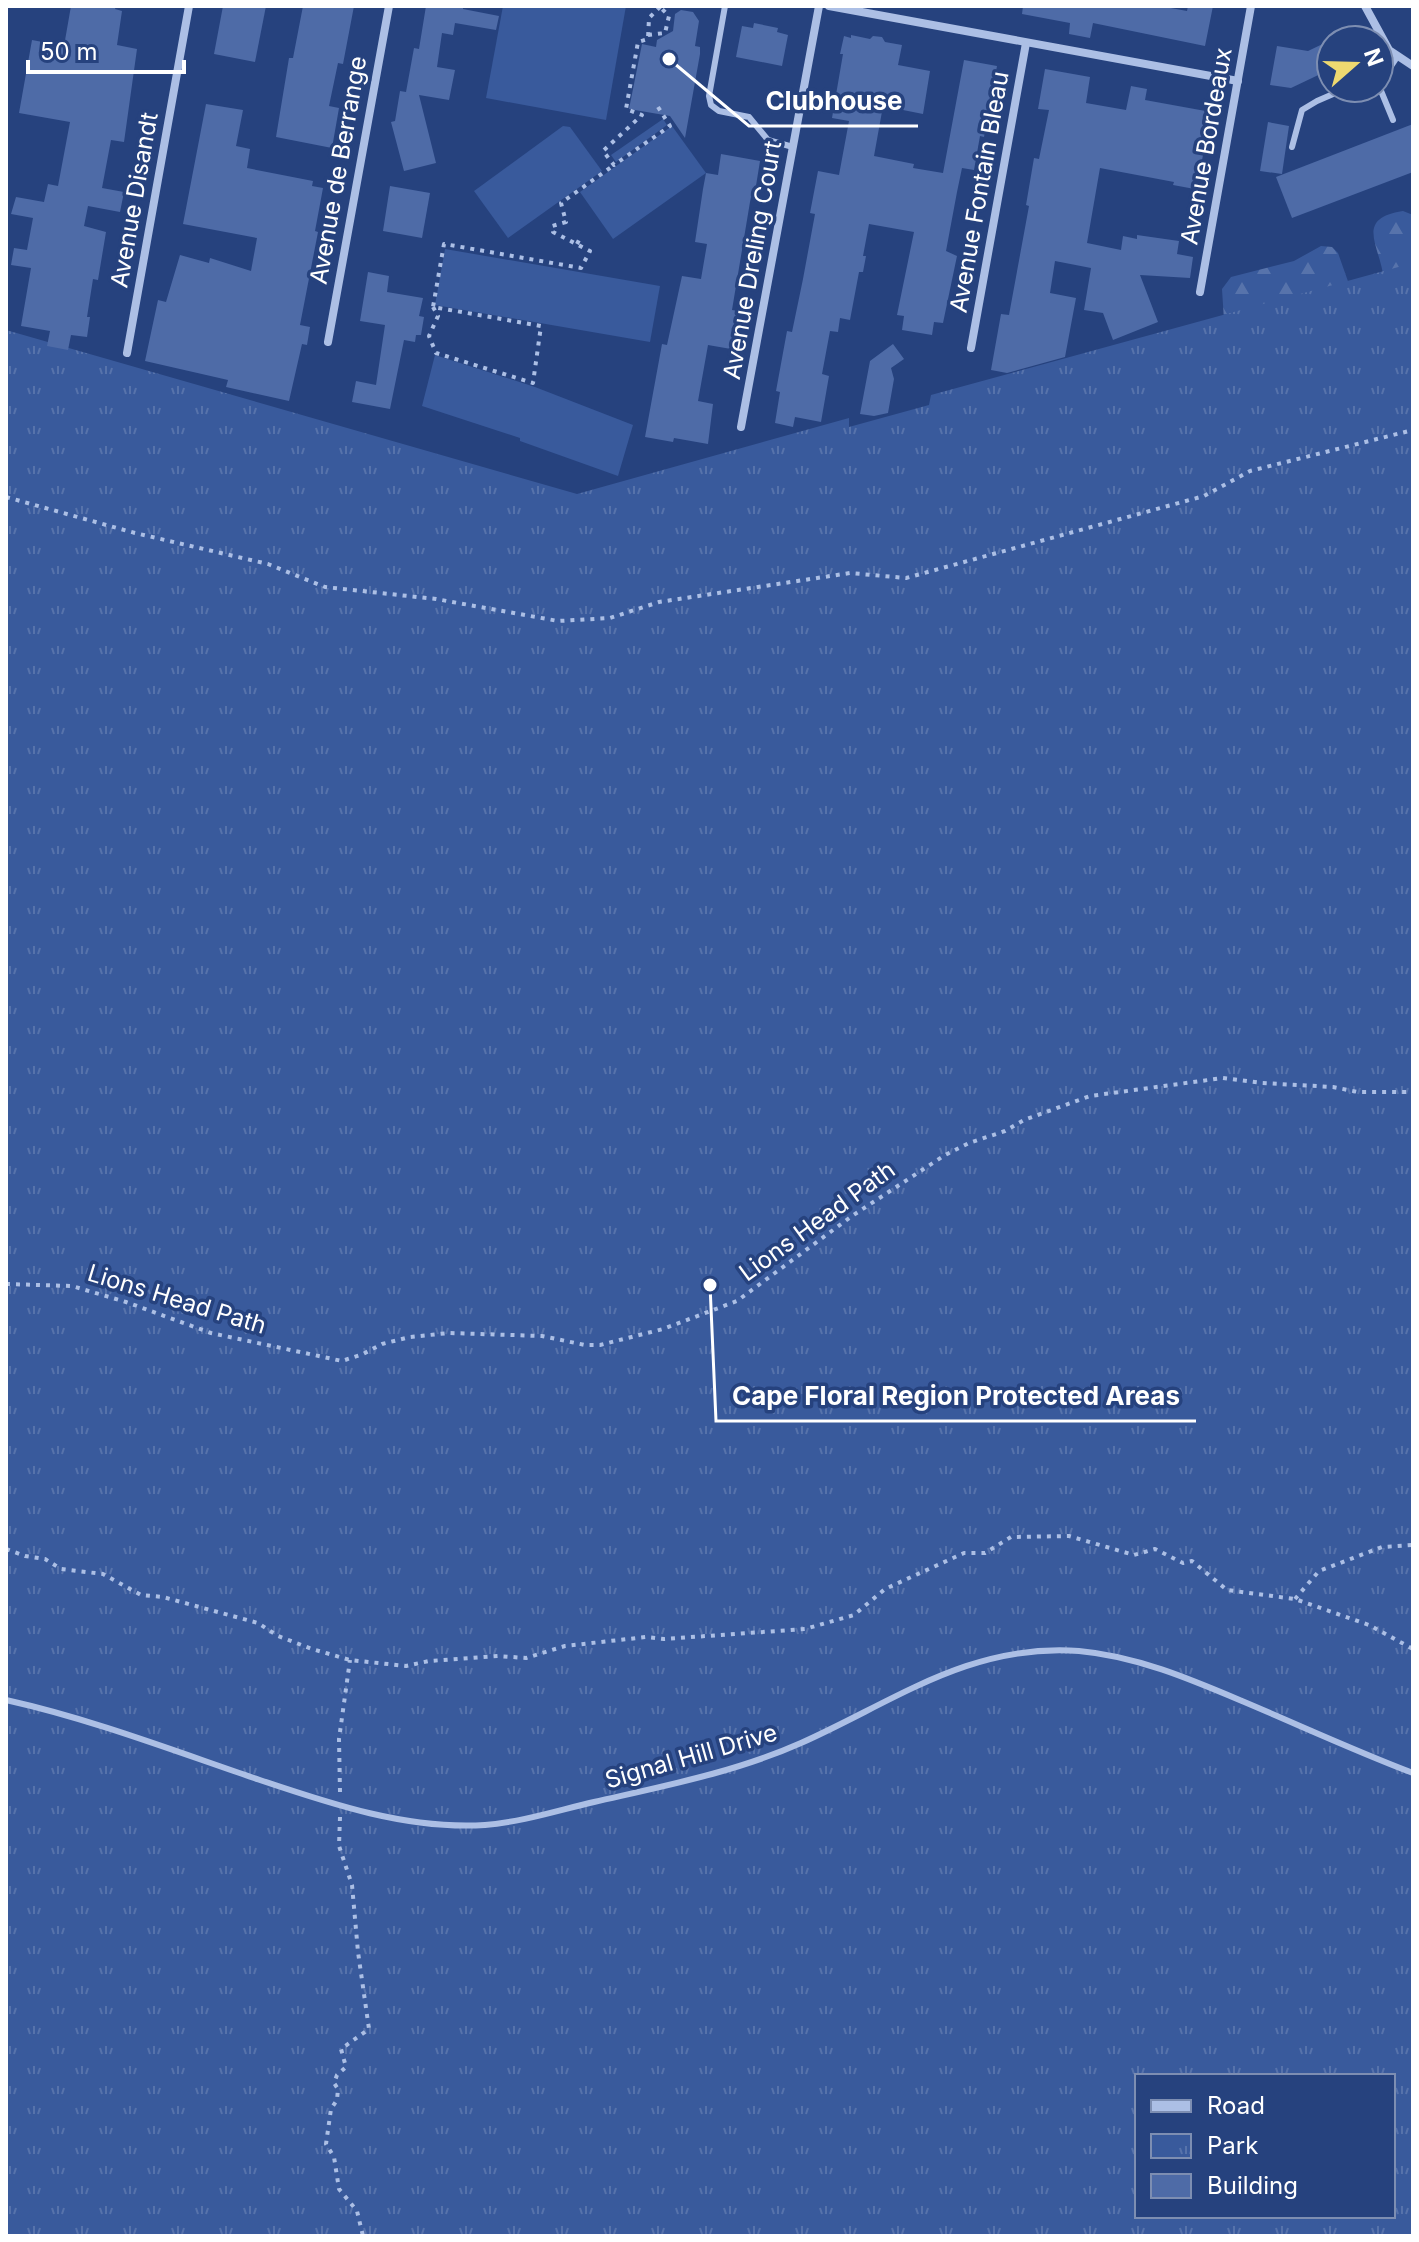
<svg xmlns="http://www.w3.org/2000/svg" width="1419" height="2242" viewBox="0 0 1419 2242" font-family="Inter,sans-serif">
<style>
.grass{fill:#395a9c}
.forest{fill:url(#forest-firs)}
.park{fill:url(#park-tufts);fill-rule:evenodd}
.building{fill:#4e6ba7}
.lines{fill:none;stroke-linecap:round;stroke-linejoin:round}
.path{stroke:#acbfe5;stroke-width:4;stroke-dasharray:4 6;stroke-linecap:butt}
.service{stroke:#acbfe5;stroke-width:6}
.minor{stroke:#acbfe5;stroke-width:8}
.labels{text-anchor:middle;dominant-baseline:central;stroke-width:7;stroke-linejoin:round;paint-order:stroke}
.street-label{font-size:24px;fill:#fff;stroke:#26427e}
.leader{fill:none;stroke:#fff;stroke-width:3}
.callout-dot{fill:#fff;stroke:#26427e;stroke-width:3}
.callout-label{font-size:26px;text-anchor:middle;font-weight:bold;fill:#fff;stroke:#26427e;stroke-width:7;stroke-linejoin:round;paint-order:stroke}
</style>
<defs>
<pattern id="forest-firs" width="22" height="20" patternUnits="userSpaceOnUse" patternTransform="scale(2)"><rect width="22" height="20" fill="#395a9c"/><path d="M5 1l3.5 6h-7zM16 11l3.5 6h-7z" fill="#5773ab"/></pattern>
<pattern id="park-tufts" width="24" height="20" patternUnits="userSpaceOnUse" patternTransform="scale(2)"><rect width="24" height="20" fill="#395a9c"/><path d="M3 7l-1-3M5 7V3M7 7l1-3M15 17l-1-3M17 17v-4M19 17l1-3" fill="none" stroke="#5773ab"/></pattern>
</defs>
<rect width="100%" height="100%" fill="#26427e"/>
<!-- grass -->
<g class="grass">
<polygon points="503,6 626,6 606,120 486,98"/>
<polygon points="663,119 667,125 616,162 611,155"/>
<polygon points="563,126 570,127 602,171 508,238 474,191"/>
<polygon points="672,126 706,173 613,239 580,192"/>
<polygon points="445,249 660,286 650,342 435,305"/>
<polygon points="435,355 535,387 633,425 618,476 520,441 520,438 422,406"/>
</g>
<!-- forest -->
<path class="forest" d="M1403 211 1413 215V414L1224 320 1222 289 1231 277 1294 261 1321 246 1332 247 1338 253 1350 287 1384 281C1381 246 1353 219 1403 211Z"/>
<!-- park -->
<path class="park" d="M1413 263V2236H6V330L577 494 849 418V427L929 405 931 395ZM1137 2076H1393V2216H1137Z"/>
<!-- building -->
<g class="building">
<polygon points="71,6 116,6 115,9 122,11 117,45 137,49 124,142 111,140 102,188 124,192 120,212 88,206 84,226 106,232 98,280 93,279 87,317 90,317 87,337 71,335 68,350 47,346 50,331 21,326 31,268 11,265 14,248 27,250 33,218 11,214 16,197 44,202 48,184 58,186 70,122 19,113 32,40 64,46"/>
<polygon points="223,6 266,6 255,62 214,54"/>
<polygon points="303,6 354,6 343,64 338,63 329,106 339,108 332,148 276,137 289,58 293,58"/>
<polygon points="426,6 463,6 463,9 499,16 496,30 455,23 453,35 442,33 437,67 455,70 449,100 419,95 436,163 404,171 391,122 395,121 400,91 406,92 414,48 419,49"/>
<polygon points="1023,6 1160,6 1187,11 1188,6 1213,6 1205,46 1093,23 1090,38 1069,34 1070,23 1022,14"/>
<polygon points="681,10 693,12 699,21 695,46 700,47 700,54 685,138 670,116 629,109 642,44 656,47 657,40 673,31 675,14"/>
<polygon points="754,23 778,28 777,32 788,35 782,66 736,57 742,26 753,28"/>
<polygon points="851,35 870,39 873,36 882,37 885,42 902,45 898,65 930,71 923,114 883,106 874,156 914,164 913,168 943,173 964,60 997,66 984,137 980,136 974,170 962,168 957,192 946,251 957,256 943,323 934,322 932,335 902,330 904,316 897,315 914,232 869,224 863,256 866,256 863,272 859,272 850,320 840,318 838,332 830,331 822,374 829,376 821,422 795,417 793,427 775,423 780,392 776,391 787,331 792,332 803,279 815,214 810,213 818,171 839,175 849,121 832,118 843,54 840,54 844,36 851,38"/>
<polygon points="1331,40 1331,69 1291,88 1270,85 1277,46 1308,51"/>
<polygon points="1045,69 1090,77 1086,103 1126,110 1131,86 1147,89 1145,100 1211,112 1200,171 1203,171 1200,190 1173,185 1174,182 1100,168 1087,243 1121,250 1123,236 1137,239 1137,235 1179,241 1177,254 1193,257 1190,278 1140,275 1158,322 1113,340 1103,313 1084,310 1091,268 1055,261 1050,293 1076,298 1065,357 1007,373 991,370 1001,314 1009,315 1029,206 1026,205 1034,158 1039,159 1049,110 1038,109"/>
<polygon points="206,104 243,110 236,146 250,149 247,168 313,181 312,186 323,188 315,231 318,232 300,325 310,327 307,345 302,344 289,401 226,387 228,380 145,361 158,300 166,302 180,255 209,263 210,258 251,271 257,238 183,224"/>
<polygon points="1268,122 1289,126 1282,174 1260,171"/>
<polygon points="1413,124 1413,172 1292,218 1276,177"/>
<polygon points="721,154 760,161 754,198 751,197 750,202 732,310 744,312 740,330 735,329 731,349 708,345 698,401 713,404 708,444 674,438 673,442 645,437 662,344 667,345 682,276 701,279 707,244 695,242 703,189 706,173 718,175"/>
<polygon points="390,186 430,193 422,238 383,231"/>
<polygon points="368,272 389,276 387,292 423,298 419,316 424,317 421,335 416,335 415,342 404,340 390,409 352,402 356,381 376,385 385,325 360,321"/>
<polygon points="893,344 904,359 891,368 894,379 888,413 874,416 860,414 870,361"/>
</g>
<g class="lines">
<!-- path -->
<g class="path">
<polyline points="648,35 665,33 669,16 661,8"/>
<polyline points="658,107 670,126 614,165 603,151 642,115 626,109 638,42 648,39 649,18 661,6"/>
<polyline points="577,244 581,236"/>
<polyline points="433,307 438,316 429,336 436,353 533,383 541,326 433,307 444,244 581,268 590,251 553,232 552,226 566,222 561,203 614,165"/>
<polyline points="6,497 135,533 268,564 325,587 436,599 558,621 610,618 659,602 850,573 906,578 1204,496 1250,471 1413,430"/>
<polyline points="6,1284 72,1286 126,1302 211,1333 342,1361 363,1354 382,1344 410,1337 449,1333 542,1336 585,1345 600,1345 663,1329 737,1301 852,1216 945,1155 969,1143 1005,1131 1024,1120 1090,1096 1223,1078 1262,1083 1333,1087 1358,1092 1407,1092 1413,1094"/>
<polyline points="6,1549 25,1556 45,1559 61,1569 103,1574 141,1595 163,1597 258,1623 278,1636 312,1649 350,1660 406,1666 429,1661 498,1656 526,1658 565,1646 646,1637 664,1639 805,1629 854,1615 885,1589 964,1553 985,1553 1011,1537 1069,1536 1134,1555 1155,1549 1183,1563 1192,1561 1227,1590 1295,1599 1369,1625 1413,1649"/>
<polyline points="1295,1599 1319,1571 1382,1547 1413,1545"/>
<polyline points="340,1792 339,1739 350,1660"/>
<polyline points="340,1817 339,1846 352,1885 358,1952 369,2029 341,2049 346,2067 337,2075 334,2083 338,2089 337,2100 331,2109 326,2144 334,2157 339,2189 357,2211 363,2236"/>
</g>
<!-- service -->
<g class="service">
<polyline points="725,6 709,96 711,105 719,111 749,117 768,140 793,147"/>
<polyline points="1379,74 1391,66 1397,57"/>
<polyline points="1379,86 1393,120"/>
<polyline points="1292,147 1302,110 1317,101 1347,88"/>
<path d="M6 1700C91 1719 172 1750 254 1778 328 1803 406 1830 485 1825 522 1822 559 1810 594 1802 664 1786 736 1772 801 1743 895 1701 970 1643 1079 1651 1136 1656 1190 1679 1242 1701 1299 1725 1355 1751 1413 1773"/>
</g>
<!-- minor -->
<g class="minor">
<polyline points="829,6 1238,81"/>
<polyline points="1365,6 1389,50 1413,66"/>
<polyline points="1200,292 1251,6"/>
<polyline points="328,342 389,6"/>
<polyline points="971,348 1026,43"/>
<polyline points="127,353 189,6"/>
<polyline points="741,427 819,6"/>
</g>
</g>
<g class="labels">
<!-- street labels -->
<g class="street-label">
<text transform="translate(1206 146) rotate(-80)">Avenue Bordeaux</text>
<text transform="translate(338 170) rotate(-80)">Avenue de Berrange</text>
<text transform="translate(979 192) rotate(-80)">Avenue Fontain Bleau</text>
<text transform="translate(134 200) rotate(-80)">Avenue Disandt</text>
<text transform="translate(752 260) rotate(-80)">Avenue Dreling Court</text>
<text transform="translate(817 1221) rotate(-36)">Lions Head Path</text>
<text transform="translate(177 1299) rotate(17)">Lions Head Path</text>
<text transform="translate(691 1756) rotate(-16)">Signal Hill Drive</text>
</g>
</g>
<!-- callouts -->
<path class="leader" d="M669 59L749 126H918M710 1285L716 1421H1196"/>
<g class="callout-dot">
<circle cx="669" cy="59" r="8"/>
<circle cx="710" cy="1285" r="8"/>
</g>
<g class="callout-label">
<text x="834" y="110">Clubhouse</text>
<text x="956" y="1405">Cape Floral Region Protected Areas</text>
</g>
<!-- border -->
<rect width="1419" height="2242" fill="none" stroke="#ffffff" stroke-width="16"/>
<!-- legend -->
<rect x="1135" y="2074" width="260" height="144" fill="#26427e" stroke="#7d8eb2" stroke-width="2"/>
<rect x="1151" y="2100" width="40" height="12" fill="#acbfe5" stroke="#7d8eb2" stroke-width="2"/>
<text x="1207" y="2114" font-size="24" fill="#ffffff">Road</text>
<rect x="1151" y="2134" width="40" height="24" fill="url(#park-tufts)" stroke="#7d8eb2" stroke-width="2"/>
<text x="1207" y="2154" font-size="24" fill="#ffffff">Park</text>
<rect x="1151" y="2174" width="40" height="24" fill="#4e6ba7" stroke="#7d8eb2" stroke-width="2"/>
<text x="1207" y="2194" font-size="24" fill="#ffffff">Building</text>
<!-- north arrow -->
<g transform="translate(1355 64) rotate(70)"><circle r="38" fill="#26427e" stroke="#7d8eb2" stroke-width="2"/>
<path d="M0-6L14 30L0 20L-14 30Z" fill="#eed970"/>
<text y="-12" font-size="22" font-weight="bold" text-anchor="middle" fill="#ffffff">N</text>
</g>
<!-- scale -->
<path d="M28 60v12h156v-12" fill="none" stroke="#ffffff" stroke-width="4"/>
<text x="40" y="60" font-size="24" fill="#ffffff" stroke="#26427e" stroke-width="6" paint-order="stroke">50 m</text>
</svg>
